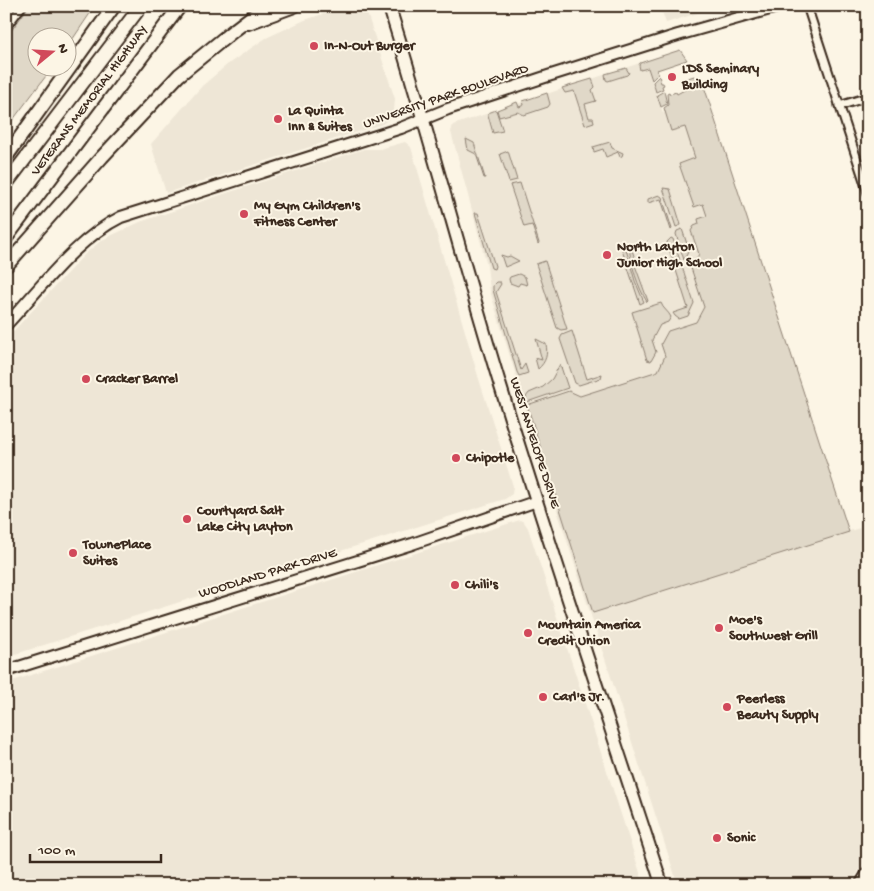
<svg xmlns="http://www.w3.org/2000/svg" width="874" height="891" viewBox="0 0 874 891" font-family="'Gochi Hand',sans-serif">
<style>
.built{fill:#eee6d6}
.green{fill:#e0d8c8;stroke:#8e8173}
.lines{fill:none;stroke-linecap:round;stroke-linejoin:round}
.street-casing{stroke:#3b2a1e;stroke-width:11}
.secondary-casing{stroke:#3b2a1e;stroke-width:14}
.primary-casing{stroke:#3b2a1e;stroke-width:15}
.highway-casing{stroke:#3b2a1e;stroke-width:16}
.street{stroke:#fcf5e5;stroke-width:7}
.secondary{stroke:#fcf5e5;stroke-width:10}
.primary{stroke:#fcf5e5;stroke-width:11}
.highway{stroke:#fcf5e5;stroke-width:12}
.poi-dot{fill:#d1495b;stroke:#fcf5e5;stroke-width:2}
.labels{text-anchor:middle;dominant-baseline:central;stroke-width:4;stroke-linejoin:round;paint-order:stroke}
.poi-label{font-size:14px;font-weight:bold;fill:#3b2a1e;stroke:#fcf5e5;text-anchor:start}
.street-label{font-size:14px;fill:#3b2a1e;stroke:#fcf5e5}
</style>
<rect width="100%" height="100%" fill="#fcf5e5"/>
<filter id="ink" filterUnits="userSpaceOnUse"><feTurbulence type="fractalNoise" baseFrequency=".02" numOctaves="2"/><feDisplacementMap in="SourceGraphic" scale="10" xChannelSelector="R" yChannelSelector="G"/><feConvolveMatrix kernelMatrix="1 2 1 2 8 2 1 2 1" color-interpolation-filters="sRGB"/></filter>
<g filter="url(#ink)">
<!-- built -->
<g class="built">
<polygon points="347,6 365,7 395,99 394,111 389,119 382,124 166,193 151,144 202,86 228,64 266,38 305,20"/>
<polygon points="660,6 720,6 666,23"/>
<polygon points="646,61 663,113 708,99 849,531 868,526 868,856 850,885 678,885 558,513 490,291 487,266 451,132 453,125"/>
<polygon points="405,142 411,147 478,376 513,486 512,494 505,499 6,657 6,339 85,254 102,240 140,222 233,191 364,149 380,149"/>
<polygon points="520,520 524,522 528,528 644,885 6,885 6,683"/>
</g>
<!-- green -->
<g class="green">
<polygon points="29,6 95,6 68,46 68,38 38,38 38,68 52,68 6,129 6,38"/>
<polygon points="680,50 687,60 657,70 658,74 652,80 648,68 640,70 639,65 640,63"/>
<polygon points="626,68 629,73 627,75 608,81 606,80 605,74"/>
<polygon points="659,76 661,83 663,83 664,85 662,86 663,89 656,92 653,82"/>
<polygon points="694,76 695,79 701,77 849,532 593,613 527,405 569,391 580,396 658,371 665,356 661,344 668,331 696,322 704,307 691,268 699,254 691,231 694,226 699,224 698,219 707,216 703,204 694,207 679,164 695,158 685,127 671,131 664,108 668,105 667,93 669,92 670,94 676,92 677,94 688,88 685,79"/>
<polygon points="592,79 595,87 592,90 596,101 585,104 589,118 593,118 594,122 585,125 574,91 565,93 562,88"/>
<polygon points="664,91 667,104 661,107 657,95"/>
<polygon points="547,93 550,104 548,107 524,115 518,112 499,117 497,110 517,102 519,107 524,105 523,101"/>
<polygon points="496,110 503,131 493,133 488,115 488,113"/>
<polygon points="466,139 474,143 485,178 484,178 476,154 468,150"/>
<polygon points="610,142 612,148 623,153 622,156 620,157 618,152 606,157 603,149 594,152 593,147"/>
<polygon points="508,151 517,180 509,182 500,154"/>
<polygon points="520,183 539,243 538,244 532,225 524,227 510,185"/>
<polygon points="663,188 670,189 681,225 676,227"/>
<polygon points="659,195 662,197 672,229 671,230 661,199 648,203 648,199"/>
<polygon points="475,213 478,213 495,266 494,269 491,268"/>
<polygon points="682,229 689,250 684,260 676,234 677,231"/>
<polygon points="671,238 673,239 694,303 688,316 679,319 675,316 673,313 688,308 667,242"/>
<path d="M631 247 635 259 633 260 648 301 647 302C637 285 632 267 629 248Z"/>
<polygon points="626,249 635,281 644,302 640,304 622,250"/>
<polygon points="501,255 507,257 510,256 519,261 505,267"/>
<polygon points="545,261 567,329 561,330 557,328 536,264"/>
<polygon points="519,274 525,277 527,285 520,283 518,286 510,283 509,279 510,277"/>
<polygon points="496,282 500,282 501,284 496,292 521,370 525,364 528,373 519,376 517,372 493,290 493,285"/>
<path d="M661 303C663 309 668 311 671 317L668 322 660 325 652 340 656 352 651 361 647 360 632 312Z"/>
<polygon points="572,331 587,379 602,374 601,378 579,385 575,383 560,339 562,335"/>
<path d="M536 339 546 344C548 354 546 362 538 369L535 358 542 360Z"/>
<polygon points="560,364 568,388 527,402 526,397 529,393 543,387 552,379"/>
</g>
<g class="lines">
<defs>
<g id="street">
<polyline points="807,6 868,193"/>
<polyline points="6,27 22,6"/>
<polyline points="839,106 868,97"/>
</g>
<g id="secondary">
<path d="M6 325C40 289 76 239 121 217L401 128 448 109 548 76 678 35 781 6"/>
<polyline points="6,671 412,544 537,501"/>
<polyline points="860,885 868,872"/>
</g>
<path id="primary" d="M389 6C429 133 462 261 501 388 552 554 608 719 662 885"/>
<g id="highway">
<polyline points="248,23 294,6"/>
<polyline points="6,157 114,6"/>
<polyline points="6,184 141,6"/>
<polyline points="6,238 180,6"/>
<polyline points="6,266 102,157 179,75 233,31 266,6"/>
</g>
</defs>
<!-- street casing -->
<use href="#street" class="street-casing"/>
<!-- secondary casing -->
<use href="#secondary" class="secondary-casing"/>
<!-- primary casing -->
<use href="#primary" class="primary-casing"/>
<!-- highway casing -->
<use href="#highway" class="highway-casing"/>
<!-- street -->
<use href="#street" class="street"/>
<!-- secondary -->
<use href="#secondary" class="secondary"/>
<!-- primary -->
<use href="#primary" class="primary"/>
<!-- highway -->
<use href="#highway" class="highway"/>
</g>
</g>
<!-- markers -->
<g class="poi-dot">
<circle cx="314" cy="46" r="5"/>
<circle cx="672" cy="77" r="5"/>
<circle cx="278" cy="119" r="5"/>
<circle cx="244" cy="214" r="5"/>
<circle cx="607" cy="255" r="5"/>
<circle cx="86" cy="379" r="5"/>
<circle cx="456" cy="458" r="5"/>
<circle cx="187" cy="519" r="5"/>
<circle cx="73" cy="553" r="5"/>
<circle cx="455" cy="585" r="5"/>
<circle cx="719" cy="628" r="5"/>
<circle cx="528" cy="633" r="5"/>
<circle cx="543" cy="697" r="5"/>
<circle cx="727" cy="707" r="5"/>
<circle cx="717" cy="838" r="5"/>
</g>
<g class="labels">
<!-- poi labels -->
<g class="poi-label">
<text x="324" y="46">In-N-Out Burger</text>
<text x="682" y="69">LDS Seminary<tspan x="682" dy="16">Building</tspan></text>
<text x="288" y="111">La Quinta<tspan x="288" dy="16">Inn &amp; Suites</tspan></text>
<text x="254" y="206">My Gym Children's<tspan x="254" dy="16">Fitness Center</tspan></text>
<text x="617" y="247">North Layton<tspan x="617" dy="16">Junior High School</tspan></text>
<text x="96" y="379">Cracker Barrel</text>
<text x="466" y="458">Chipotle</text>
<text x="197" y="511">Courtyard Salt<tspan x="197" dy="16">Lake City Layton</tspan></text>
<text x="83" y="545">TownePlace<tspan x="83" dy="16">Suites</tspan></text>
<text x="465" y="585">Chili's</text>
<text x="729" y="620">Moe's<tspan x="729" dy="16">Southwest Grill</tspan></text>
<text x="538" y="625">Mountain America<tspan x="538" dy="16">Credit Union</tspan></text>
<text x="553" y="697">Carl's Jr.</text>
<text x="737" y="699">Peerless<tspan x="737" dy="16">Beauty Supply</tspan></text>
<text x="727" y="838">Sonic</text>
</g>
<!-- street labels -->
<g class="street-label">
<text transform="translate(446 97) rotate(-19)">UNIVERSITY PARK BOULEVARD</text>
<text transform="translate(90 101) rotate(-53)">VETERANS MEMORIAL HIGHWAY</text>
<text transform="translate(534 443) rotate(72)">WEST ANTELOPE DRIVE</text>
<text transform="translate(268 574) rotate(-17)">WOODLAND PARK DRIVE</text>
</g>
</g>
<!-- margin -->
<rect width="874" height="891" fill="none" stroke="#fcf5e5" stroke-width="25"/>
<rect x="12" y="12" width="849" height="866" fill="none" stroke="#3b2a1e" stroke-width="2" filter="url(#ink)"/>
<!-- north arrow -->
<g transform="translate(52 52) rotate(72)"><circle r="24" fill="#fcf5e5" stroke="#afa495"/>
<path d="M0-4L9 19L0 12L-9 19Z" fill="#d1495b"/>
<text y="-8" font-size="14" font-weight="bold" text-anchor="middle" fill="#3b2a1e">N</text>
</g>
<!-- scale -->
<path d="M30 854v8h131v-8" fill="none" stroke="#3b2a1e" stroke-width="2.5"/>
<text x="38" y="854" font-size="15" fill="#3b2a1e" stroke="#fcf5e5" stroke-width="4" paint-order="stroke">100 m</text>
</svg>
